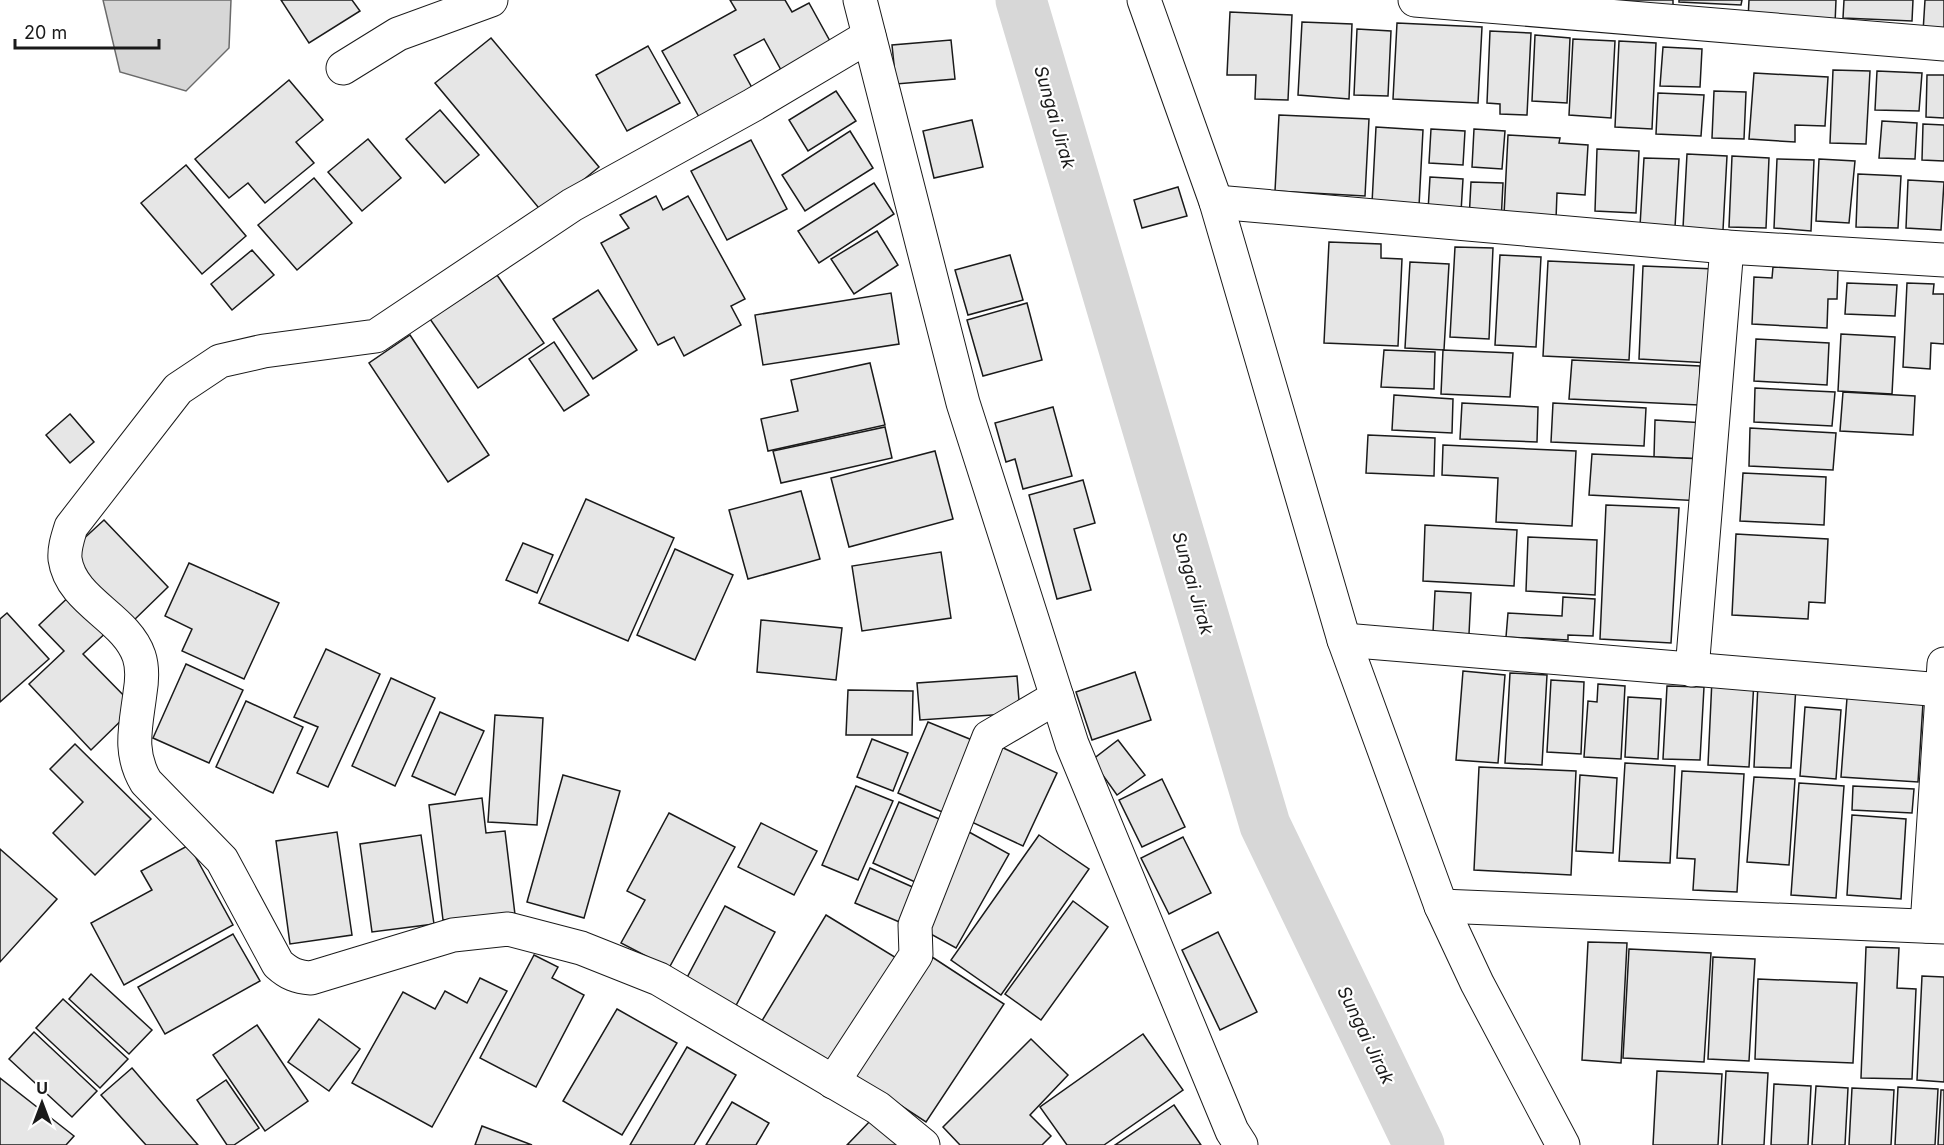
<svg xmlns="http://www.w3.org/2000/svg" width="1944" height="1145" viewBox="0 0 1944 1145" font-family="Inter,sans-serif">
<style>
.water{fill:#d7d7d7;stroke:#6a6a6a;stroke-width:1.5}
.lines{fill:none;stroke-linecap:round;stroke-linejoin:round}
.canal{stroke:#d7d7d7;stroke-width:51}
.building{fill:#e6e6e6;stroke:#1a1a1a;stroke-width:1.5}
.minor-casing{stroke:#1a1a1a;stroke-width:35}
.minor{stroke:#fff;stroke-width:33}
.labels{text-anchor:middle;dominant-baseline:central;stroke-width:4.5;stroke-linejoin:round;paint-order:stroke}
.water-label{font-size:18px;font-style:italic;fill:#1a1a1a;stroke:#fff}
</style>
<rect width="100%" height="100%" fill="#fff"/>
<!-- water -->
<polygon class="water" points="103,0 231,0 229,48 186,91 120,72"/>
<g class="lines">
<!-- canal -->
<polyline class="canal" points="1021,0 1265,825 1419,1145"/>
</g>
<!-- building -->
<g class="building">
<polygon points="281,0 352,0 360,11 309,43"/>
<polygon points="730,0 785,0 792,12 809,3 836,52 786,79 764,39 734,55 756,95 703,124 662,51 736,10"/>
<polygon points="1576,0 1673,0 1673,7"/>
<polygon points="1679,0 1742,0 1741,5 1679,2"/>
<polygon points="1749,0 1836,0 1835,24 1748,20"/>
<polygon points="1844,0 1913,0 1912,21 1843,18"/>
<polygon points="1925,0 1944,0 1944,33 1923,32"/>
<polygon points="1230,12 1292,15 1288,100 1255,99 1256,75 1227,75"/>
<polygon points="1302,22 1352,24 1349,99 1298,95"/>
<polygon points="1397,23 1482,27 1478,103 1393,99"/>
<polygon points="1357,29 1391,31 1388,96 1354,95"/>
<polygon points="1490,31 1531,33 1527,115 1500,114 1500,104 1487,103"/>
<polygon points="1535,35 1570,38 1567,103 1532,101"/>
<polygon points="491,38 599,167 543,213 435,83"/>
<polygon points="1573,39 1615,41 1611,118 1569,115"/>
<polygon points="951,40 955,79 896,84 892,45"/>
<polygon points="1619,41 1656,43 1652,129 1615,127"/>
<polygon points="648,46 680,103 627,131 596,75"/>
<polygon points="1663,47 1702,49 1700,87 1660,86"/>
<polygon points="1833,70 1870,71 1866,144 1830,143"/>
<polygon points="1877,71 1922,73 1919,111 1875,110"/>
<polygon points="1754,73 1828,77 1825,126 1795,125 1795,142 1749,139"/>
<polygon points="1927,75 1944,75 1944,118 1926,117"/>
<polygon points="289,80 323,120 296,142 314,163 265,203 248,183 229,198 195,159"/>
<polygon points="836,91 856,121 808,151 789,120"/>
<polygon points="1714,91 1746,92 1744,139 1712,138"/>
<polygon points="1658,93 1704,95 1701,136 1656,134"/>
<polygon points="440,110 479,155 445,183 406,139"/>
<polygon points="1279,115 1369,119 1365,196 1275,191"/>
<polygon points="972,120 983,167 934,178 923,131"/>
<polygon points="1882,121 1917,123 1915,159 1879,158"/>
<polygon points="1923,124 1944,125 1944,161 1922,160"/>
<polygon points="1376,127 1423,130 1419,206 1372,203"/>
<polygon points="1431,129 1465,131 1463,165 1429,163"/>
<polygon points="1474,129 1505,131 1502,169 1472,167"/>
<polygon points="850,131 873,168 805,211 782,175"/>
<polygon points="1508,135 1560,138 1559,143 1588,145 1585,195 1557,193 1556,219 1504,215"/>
<polygon points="368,139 401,178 362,211 328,172"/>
<polygon points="751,140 787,209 727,240 691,171"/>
<polygon points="1597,149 1639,151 1636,213 1595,211"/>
<polygon points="1687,154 1727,156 1723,230 1683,228"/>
<polygon points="1732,156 1769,158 1766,228 1729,227"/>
<polygon points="1644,158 1679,159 1675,227 1640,226"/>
<polygon points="1777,159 1814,160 1811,231 1774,228"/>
<polygon points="1819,159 1855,161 1849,223 1816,221"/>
<polygon points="186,165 246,236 202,274 141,203"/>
<polygon points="1858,174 1901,176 1898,228 1856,227"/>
<polygon points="1430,177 1463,179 1461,212 1428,211"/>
<polygon points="314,178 352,223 297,270 258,225"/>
<polygon points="1908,180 1944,182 1941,230 1906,228"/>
<polygon points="1471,182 1503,183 1501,222 1469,220"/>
<polygon points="874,183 894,214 819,263 798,231"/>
<polygon points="1178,187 1187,216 1142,228 1134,200"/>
<polygon points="656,196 663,210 688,196 745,299 731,306 741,325 684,356 674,337 658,345 601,243 629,228 620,215"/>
<polygon points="877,231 898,265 854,294 831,259"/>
<polygon points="1329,242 1381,244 1381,258 1402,259 1398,346 1324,343"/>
<polygon points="1455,247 1493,248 1489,339 1450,337"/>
<polygon points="252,250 274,275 232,310 211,284"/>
<polygon points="1010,255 1023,300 968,315 955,270"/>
<polygon points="1500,255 1541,257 1536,347 1495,345"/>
<polygon points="1548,261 1634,265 1629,360 1543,356"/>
<polygon points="1410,262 1449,264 1444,350 1405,348"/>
<polygon points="1643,266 1715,269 1710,363 1639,359"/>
<polygon points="1773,267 1838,270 1837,299 1828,299 1827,328 1752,324 1754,277 1772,278"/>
<polygon points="497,275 544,343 478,388 430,319"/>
<polygon points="1847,283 1897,285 1895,316 1845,314"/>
<polygon points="1907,283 1934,284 1933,294 1944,294 1944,344 1931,343 1930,369 1903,367"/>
<polygon points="598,290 637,350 593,379 553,319"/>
<polygon points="891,293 899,344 763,365 755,315"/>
<polygon points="1027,303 1042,360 983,376 967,320"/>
<polygon points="1841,334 1895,337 1892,394 1838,391"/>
<polygon points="410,335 489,455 448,482 369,363"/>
<polygon points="1756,339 1829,343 1827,385 1754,381"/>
<polygon points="554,342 589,395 564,411 529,359"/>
<polygon points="1384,350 1435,352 1434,389 1381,387"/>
<polygon points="1443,350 1513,353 1510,397 1441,394"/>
<polygon points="1572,360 1700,366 1699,405 1569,399"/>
<polygon points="870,363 885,425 768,451 761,419 798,411 791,380"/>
<polygon points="1755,388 1835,392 1832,426 1754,422"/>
<polygon points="1843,392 1915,396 1913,435 1840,431"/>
<polygon points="1394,395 1453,399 1452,433 1392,430"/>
<polygon points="1462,403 1538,407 1537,442 1460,439"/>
<polygon points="1553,403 1646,408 1644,446 1551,442"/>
<polygon points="1053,407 1072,476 1023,489 1015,459 1006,462 995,423"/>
<polygon points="70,414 94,442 70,463 46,435"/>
<polygon points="1655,420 1706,423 1704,459 1654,457"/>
<polygon points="885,427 892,458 781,483 773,451"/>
<polygon points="1750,428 1836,433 1833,470 1749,466"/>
<polygon points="1368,435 1435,438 1434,476 1366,473"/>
<polygon points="1443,445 1576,451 1572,526 1496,522 1498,478 1442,475"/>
<polygon points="935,451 953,519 849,547 831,478"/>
<polygon points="1592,454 1704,459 1702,501 1589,495"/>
<polygon points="1743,473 1826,477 1824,525 1740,521"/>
<polygon points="1083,480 1095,523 1074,529 1091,590 1057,599 1029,495"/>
<polygon points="801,491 820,559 748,579 729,510"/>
<polygon points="586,499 674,538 628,641 539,603"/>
<polygon points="1606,505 1679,508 1671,643 1600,639"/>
<polygon points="104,520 168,587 131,623 66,555"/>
<polygon points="1425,525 1517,530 1514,586 1423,581"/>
<polygon points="1736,534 1828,539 1825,603 1809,602 1808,619 1732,615"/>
<polygon points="1528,537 1597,540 1595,595 1526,591"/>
<polygon points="523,543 553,555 537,593 506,580"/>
<polygon points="675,549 733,575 695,660 637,635"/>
<polygon points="941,552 951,618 862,631 852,566"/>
<polygon points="189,563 279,603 244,679 182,651 192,629 165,616"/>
<polygon points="75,591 111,628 83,654 135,707 91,750 29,684 64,651 39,625"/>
<polygon points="1435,591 1471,593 1469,634 1433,632"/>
<polygon points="1563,597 1595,599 1593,636 1568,635 1568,640 1506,637 1508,613 1562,616"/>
<polygon points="7,613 49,659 0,702 0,619"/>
<polygon points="761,620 842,628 836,680 757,672"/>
<polygon points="326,649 380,674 328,787 297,773 318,727 294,717"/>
<polygon points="186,664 243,690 209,763 153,738"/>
<polygon points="1463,671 1505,675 1498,763 1456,760"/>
<polygon points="1135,672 1151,720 1092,740 1076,692"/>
<polygon points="1510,673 1547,675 1542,765 1505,763"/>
<polygon points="1017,676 1020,713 920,720 917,683"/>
<polygon points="391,678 435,698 395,786 352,766"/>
<polygon points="1712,679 1754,681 1749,767 1708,765"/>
<polygon points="1551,680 1584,682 1581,754 1547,752"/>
<polygon points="1598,684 1625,686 1621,759 1584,757 1588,701 1597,702"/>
<polygon points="1758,684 1796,686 1791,768 1754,767"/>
<polygon points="1667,686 1704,687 1700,760 1663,759"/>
<polygon points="848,690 913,691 912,735 846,735"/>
<polygon points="1628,697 1661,699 1658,759 1625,757"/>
<polygon points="1847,698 1923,703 1918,782 1841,777"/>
<polygon points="246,701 303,727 273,793 216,767"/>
<polygon points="1805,707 1841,710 1836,779 1800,776"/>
<polygon points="440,712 484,731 455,795 412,776"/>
<polygon points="495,715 543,718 537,825 488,822"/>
<polygon points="928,722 977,742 947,814 898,793"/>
<polygon points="872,739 908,753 893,791 857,777"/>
<polygon points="1118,740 1145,775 1117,795 1092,760"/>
<polygon points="75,744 151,819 95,875 53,833 83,802 50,769"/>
<polygon points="997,745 1057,773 1023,846 963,818"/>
<polygon points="1625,763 1675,766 1670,863 1619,861"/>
<polygon points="1479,767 1576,771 1571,875 1474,870"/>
<polygon points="1682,771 1744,774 1737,892 1693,890 1695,859 1677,858"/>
<polygon points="563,775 620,791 584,918 527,902"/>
<polygon points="1580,775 1617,778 1613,853 1576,851"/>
<polygon points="1754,777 1795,779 1789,865 1747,862"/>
<polygon points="1162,779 1185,827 1142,847 1119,800"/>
<polygon points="1799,783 1844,786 1836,898 1791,895"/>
<polygon points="856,786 893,801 858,880 822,865"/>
<polygon points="1853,786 1914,789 1912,813 1852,810"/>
<polygon points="482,798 486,833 505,831 516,923 479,916 443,920 429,805"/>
<polygon points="899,802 951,824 924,886 873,863"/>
<polygon points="669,813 735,847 669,968 621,943 645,900 627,891"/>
<polygon points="1852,815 1906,819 1901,899 1847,895"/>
<polygon points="761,823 817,851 794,895 738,867"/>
<polygon points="337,832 352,935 290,944 276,841"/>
<polygon points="969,832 1009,854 956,948 918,927"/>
<polygon points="421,835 434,924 372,932 360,844"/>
<polygon points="1039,835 1089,869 1001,995 951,960"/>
<polygon points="1183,837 1211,893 1169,914 1141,858"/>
<polygon points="189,845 233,925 124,985 91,923 152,890 141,871"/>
<polygon points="0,849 57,899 0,962"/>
<polygon points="870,868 926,893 911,927 855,903"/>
<polygon points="1073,901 1108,927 1041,1020 1005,994"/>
<polygon points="725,906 775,932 732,1013 682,987"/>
<polygon points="826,915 898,959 830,1072 757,1029"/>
<polygon points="1218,932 1257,1012 1220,1030 1182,950"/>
<polygon points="233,934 260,981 165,1034 138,987"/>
<polygon points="1588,942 1627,943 1621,1063 1582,1060"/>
<polygon points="1866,947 1899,948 1897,988 1916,989 1912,1079 1861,1078"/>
<polygon points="1629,949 1711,953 1704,1062 1623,1058"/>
<polygon points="534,955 558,967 552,978 584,995 536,1087 480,1058"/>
<polygon points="929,955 1004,1004 926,1122 851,1073"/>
<polygon points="1713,957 1755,959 1749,1061 1708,1059"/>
<polygon points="91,974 152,1030 129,1054 69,999"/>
<polygon points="1922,976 1944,977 1944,1082 1917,1080"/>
<polygon points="480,978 507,991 432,1127 352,1083 403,992 435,1009 445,991 467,1003"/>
<polygon points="1758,979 1857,983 1853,1063 1755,1059"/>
<polygon points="63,999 128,1059 100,1088 36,1028"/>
<polygon points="617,1009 677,1043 622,1135 563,1101"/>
<polygon points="319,1019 360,1049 329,1091 288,1062"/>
<polygon points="257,1025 308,1101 265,1131 213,1055"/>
<polygon points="34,1032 97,1091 72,1117 9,1059"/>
<polygon points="1143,1034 1183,1090 1104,1145 1067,1145 1040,1107"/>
<polygon points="1031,1039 1068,1075 1030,1115 1051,1136 1042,1145 960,1145 943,1127"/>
<polygon points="687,1047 736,1075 694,1145 630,1145"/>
<polygon points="132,1068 198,1145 146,1145 101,1095"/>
<polygon points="1657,1071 1722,1074 1718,1145 1653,1145"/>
<polygon points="1726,1071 1768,1073 1764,1145 1722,1145"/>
<polygon points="0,1078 74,1136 66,1145 0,1145"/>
<polygon points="226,1080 259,1128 234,1145 227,1145 197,1100"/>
<polygon points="1774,1084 1811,1086 1808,1145 1771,1145"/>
<polygon points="1816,1086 1848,1088 1845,1145 1812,1145"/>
<polygon points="1898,1087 1938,1089 1935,1145 1895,1145"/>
<polygon points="1852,1088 1894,1090 1891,1145 1849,1145"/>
<polygon points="1941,1090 1944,1090 1944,1145 1938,1145"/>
<polygon points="732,1102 769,1123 756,1145 706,1145"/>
<polygon points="1174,1105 1201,1145 1115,1145"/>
<polygon points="872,1119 899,1145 847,1145"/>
<polygon points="482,1126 532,1145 475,1145"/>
</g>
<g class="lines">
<defs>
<g id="minor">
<polyline points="860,0 963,403 1072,744 1232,1131 1241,1145"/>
<polyline points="1144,0 1216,202 1344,640 1441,906 1477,983 1563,1145"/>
<polyline points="1415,0 1944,44"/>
<path d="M869 36 753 105 572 205 376 336 264 351 220 361 178 389 71 527C68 537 64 548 65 559 71 602 126 617 139 656 143 668 142 681 140 693 136 726 128 752 146 782L222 860 278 964C289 974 297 977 311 978L453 935 508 929 581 948 659 979 878 1108 923 1145"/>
<polyline points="343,68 398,34 491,0"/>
<polyline points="1216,202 1727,247 1944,260"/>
<polyline points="1344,640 1942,690"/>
<polyline points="1692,670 1727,247"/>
<polyline points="1441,906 1944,927"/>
<polyline points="1927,926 1944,664"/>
<polyline points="833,1082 916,955 915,925 989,737 1057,697"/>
</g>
</defs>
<!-- minor casing -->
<use href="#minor" class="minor-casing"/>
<!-- minor -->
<use href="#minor" class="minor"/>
</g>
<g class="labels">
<!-- water labels -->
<g class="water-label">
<text transform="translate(1055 117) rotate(74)">Sungai Jirak</text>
<text transform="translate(1193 583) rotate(74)">Sungai Jirak</text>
<text transform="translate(1366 1035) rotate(64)">Sungai Jirak</text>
</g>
</g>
<!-- north arrow -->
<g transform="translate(42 1103)" stroke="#ffffff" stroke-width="4.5" paint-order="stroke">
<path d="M0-4.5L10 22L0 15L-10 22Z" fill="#1a1a1a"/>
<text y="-9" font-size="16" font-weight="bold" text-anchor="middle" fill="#1a1a1a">U</text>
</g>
<!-- scale -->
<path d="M15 39v9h144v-9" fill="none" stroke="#1a1a1a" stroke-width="3"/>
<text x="24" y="39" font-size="18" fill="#1a1a1a" stroke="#ffffff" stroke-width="4.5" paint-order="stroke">20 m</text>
</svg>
